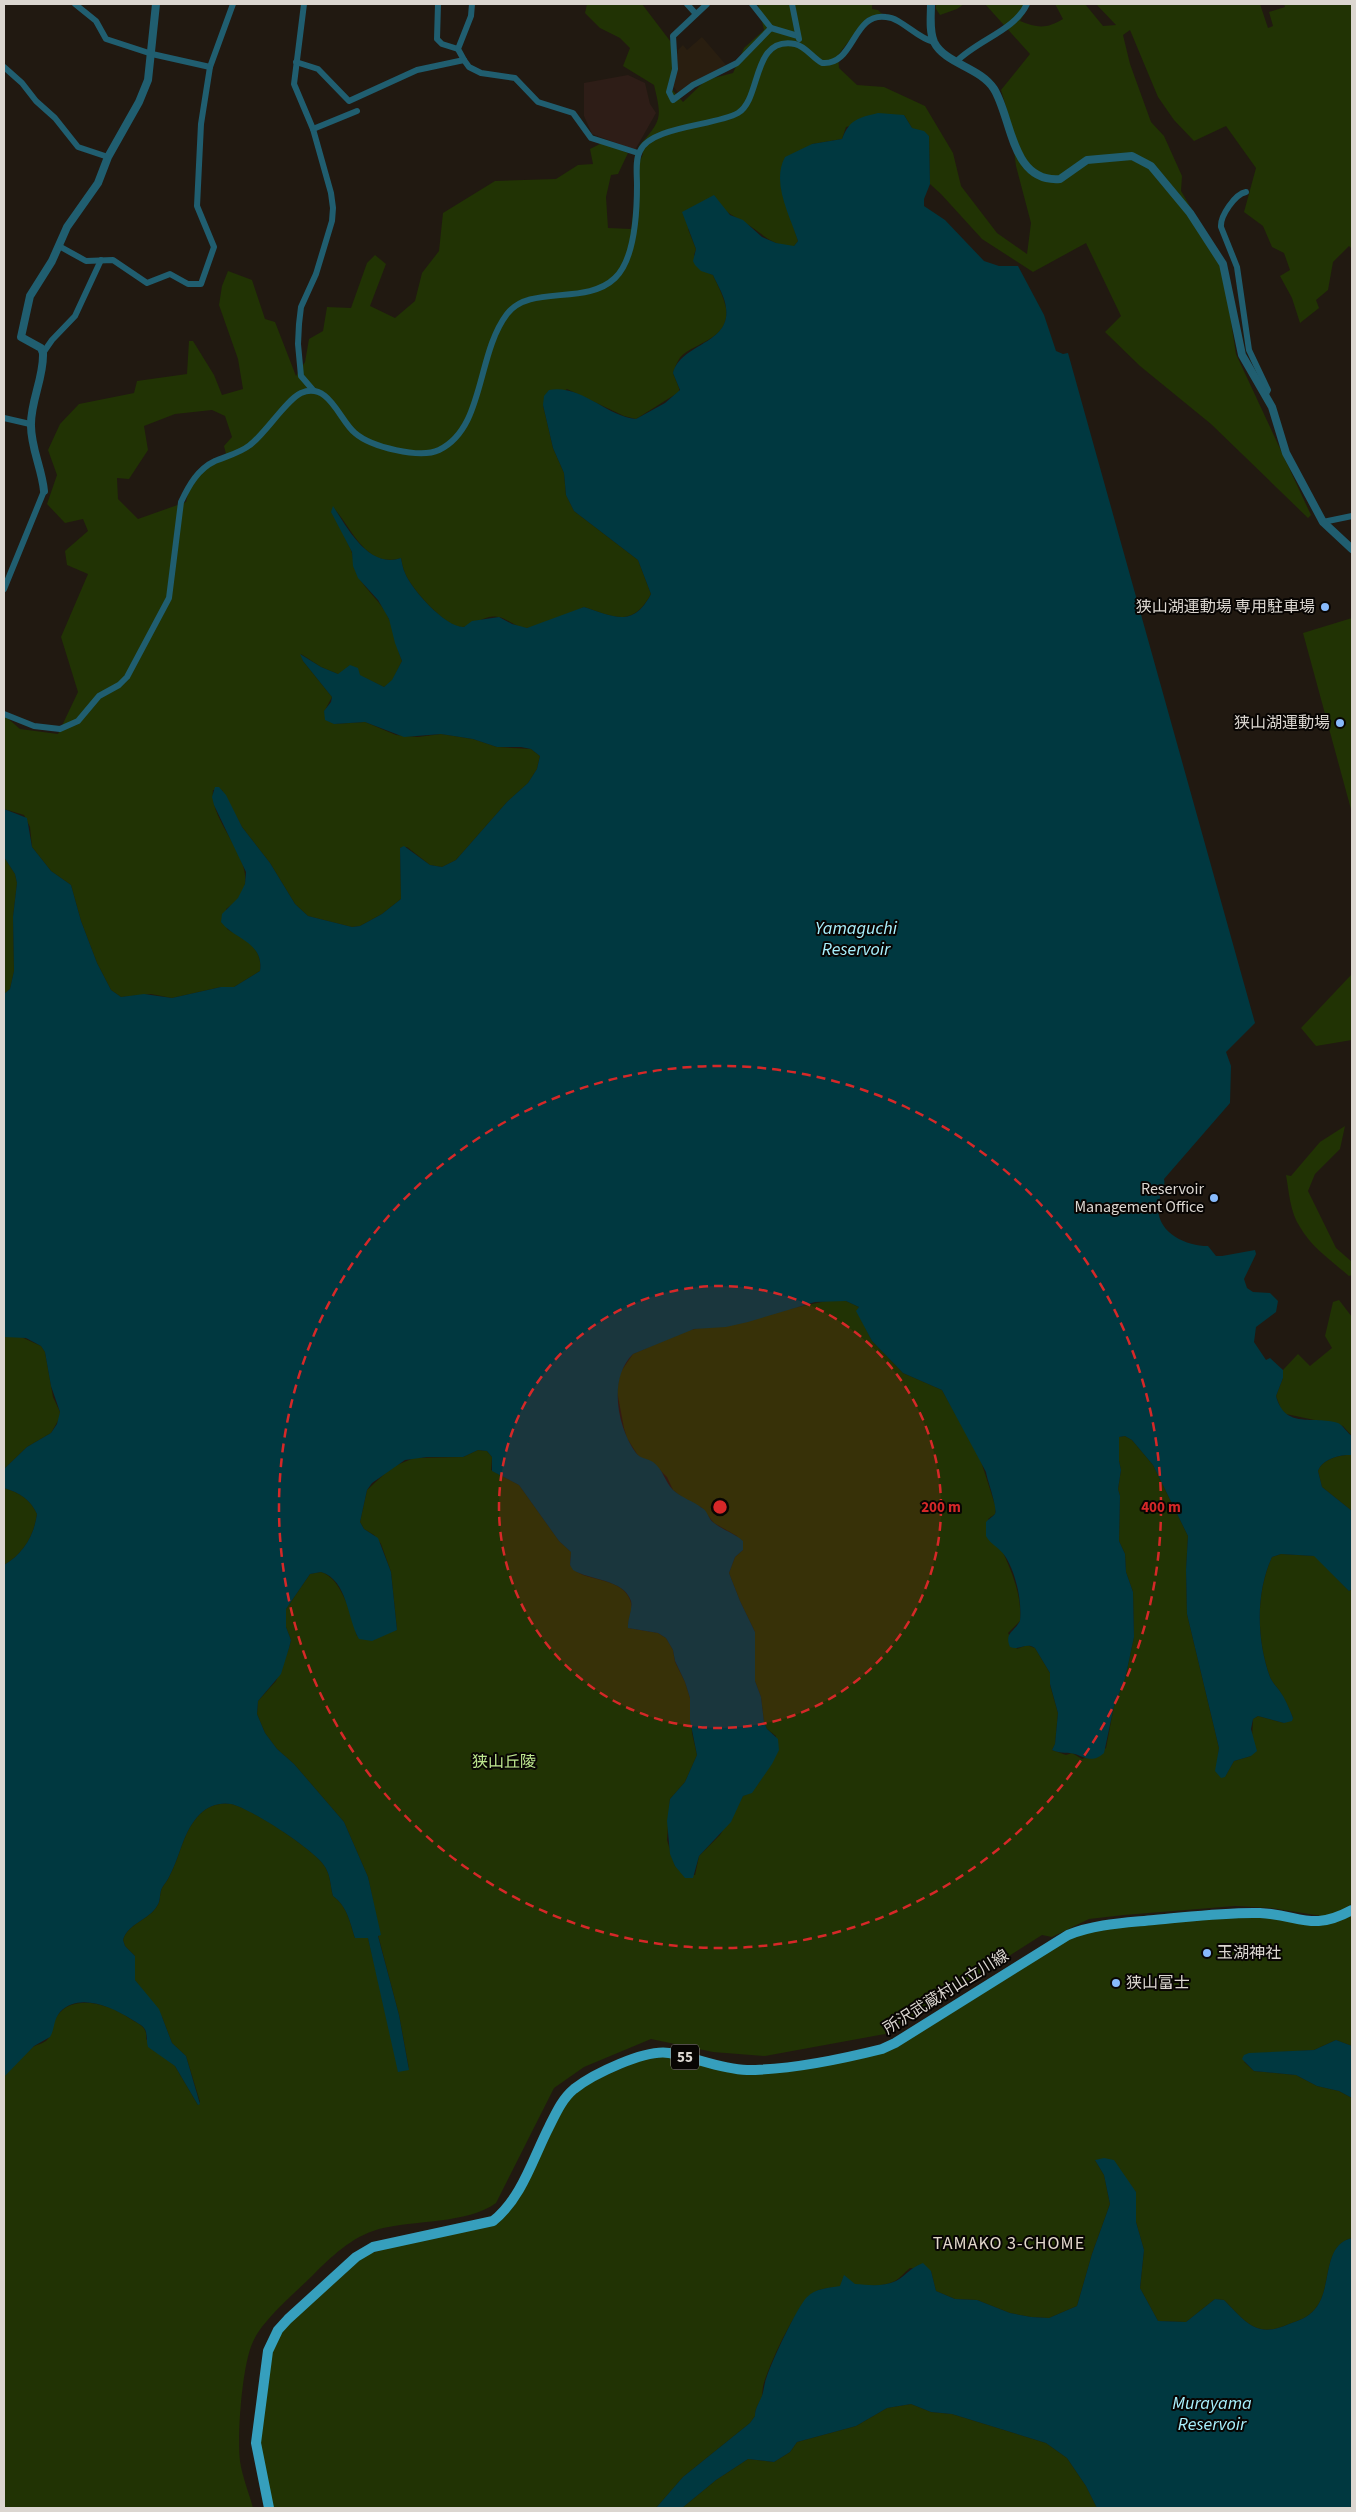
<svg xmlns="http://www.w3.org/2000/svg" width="1356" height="2512" viewBox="0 0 1356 2512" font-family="'Source Sans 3','Noto Sans JP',sans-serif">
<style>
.built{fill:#291e10}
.industrial{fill:#2e1d17}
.green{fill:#213304;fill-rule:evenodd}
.water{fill:#003840}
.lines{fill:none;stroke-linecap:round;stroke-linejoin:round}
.minor{stroke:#205e70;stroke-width:6}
.tertiary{stroke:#205e70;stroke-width:8}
.primary{stroke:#369fbd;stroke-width:10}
.ring{fill:none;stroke:#d62828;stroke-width:2.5;stroke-dasharray:9 6}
.poi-dot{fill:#88bafc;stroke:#080503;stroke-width:2}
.labels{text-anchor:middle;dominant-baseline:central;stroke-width:4;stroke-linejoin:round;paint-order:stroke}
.shield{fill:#080503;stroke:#9c9792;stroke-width:1}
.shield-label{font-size:15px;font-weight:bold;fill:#dbd6d0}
.poi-label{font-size:16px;fill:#dbd6d0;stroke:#080503;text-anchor:end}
.park-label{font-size:16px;fill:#bee78f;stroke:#080503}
.street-label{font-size:16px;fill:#dbd6d0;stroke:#080503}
.water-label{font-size:18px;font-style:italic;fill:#a9f1fe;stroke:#080503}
.neighbourhood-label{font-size:18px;letter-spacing:1px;fill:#e2d7cb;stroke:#080503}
.centre{fill:#d62828;stroke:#080503;stroke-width:2.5}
.ring-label{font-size:15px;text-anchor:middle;font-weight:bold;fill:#d62828;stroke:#080503;stroke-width:4;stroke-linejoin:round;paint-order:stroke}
</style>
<rect width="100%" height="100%" fill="#211911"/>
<!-- built -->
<polygon class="built" points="702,37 726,65 679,94 671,83 678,50 683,45 687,50"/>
<!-- industrial -->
<polygon class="industrial" points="628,75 645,83 650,104 656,113 635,150 592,134 584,116 584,83"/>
<!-- green -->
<g class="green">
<path d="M587 4H642L677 50 668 85 683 102 706 80 733 73 744 48 764 30 758 4H872V9L878 10 882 14 867 18 838 55 839 68 857 85 884 87 925 106 953 153 961 186 997 233 1027 254 1031 223 1016 166 1010 120 1001 90 1030 54 985 4H1030L1020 21C1037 28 1047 29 1063 19L1055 4H1085L1103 26 1116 25 1096 4H1260L1268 28 1273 26 1269 12 1285 7 1284 4H1352V249L1349 246 1333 262 1328 290 1316 300 1319 308 1300 323 1292 298 1280 276 1290 270 1284 253 1272 247 1263 226 1244 212 1256 168 1226 126 1194 141 1174 120 1158 97 1130 30 1123 35 1130 64 1151 122 1164 136 1182 176 1181 191 1207 235 1224 276 1236 354 1311 515 1308 518 1211 424 1140 366 1105 332 1121 316 1086 243 1033 272 982 239 941 194 930 184 929 136 912 128 904 115 846 127 842 139 812 144 781 188 798 241 794 246C773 247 763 234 747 224 739 218 731 216 724 209L688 229 696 249 694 255 706 272 713 275C718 286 724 297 726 308 730 336 702 341 685 353 678 358 676 365 673 373L679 388V392L636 419 624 416 567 389 543 405 553 448 564 473 566 495 574 511 638 560 651 594C632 629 613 616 584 607 571 613 538 628 526 628 515 627 507 618 498 617 483 614 475 627 462 627 446 628 410 587 405 573 403 569 402 563 401 558 366 569 352 528 333 507 338 522 344 536 351 550 354 559 353 568 358 576 366 591 381 601 388 617 395 631 396 646 402 661L392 681 384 687 359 675 338 674 321 667 301 654 303 661 332 697 324 712 334 724 365 722 396 735 418 737 441 734 473 739 497 747 531 749 540 756 537 769 528 783 507 802 456 860 442 867 430 865 407 847H402L400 848 401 899 382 914 360 926 352 927 308 916 295 904 270 863 242 827 222 790H213C208 829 278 875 226 909L227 929C245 939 263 948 260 971L234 987H221L172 998 151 994 121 997 111 990 97 963 81 921 71 885 51 871 32 847 30 827 24 815 4 809V715L20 729 58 734 78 692 61 637 88 574 67 565 65 551 88 531 83 519 65 523 47 504 57 475 48 450 60 424 79 404 134 393 137 381 187 374 189 341H193L214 375 222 395 243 389 238 359 219 305 222 286 228 271 252 280 265 319 275 322 296 376 305 362 309 339 323 331 327 307 351 308 367 263 375 255 386 264 370 306 395 318 415 301 422 273 439 251 443 213 495 181 556 179 578 165 593 164 590 149 602 143 628 153 618 174 611 175 606 197 608 228 631 229 639 163 643 154 639 146C662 120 662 118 654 85L623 66 630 48 620 38 600 28 585 13ZM212 410 225 416 232 437 224 446 226 454 210 462 192 476 186 502 138 519 118 499 117 478 129 479 148 450 144 426 175 414Z"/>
<polygon points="936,4 964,4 957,9 940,15 936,9"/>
<polygon points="1352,618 1352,813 1303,633"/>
<polygon points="4,857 15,874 17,883 13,917 14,971 10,989 4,994"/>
<polygon points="1352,974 1352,1040 1316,1046 1301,1028"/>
<path d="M1345 1126 1340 1149 1315 1174 1308 1191 1336 1248 1352 1262V1275L1349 1276C1332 1261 1311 1247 1300 1227 1290 1212 1289 1192 1286 1175L1291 1176 1320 1142Z"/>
<path d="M831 1300 846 1301 859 1307 857 1311 872 1341 903 1373 942 1390 980 1458 996 1508 995 1514 988 1519C1001 1552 1023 1584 1020 1621L1008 1633 1017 1649 1027 1645 1035 1648 1050 1673V1685L1058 1713 1055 1744 1052 1750 1066 1755 1072 1753 1082 1759 1106 1748 1114 1706 1125 1679 1134 1637 1133 1592 1126 1572 1125 1554 1119 1541 1120 1496 1118 1489 1121 1470 1119 1461V1437L1125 1436 1132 1440 1153 1465 1188 1536 1186 1570 1187 1614 1219 1748 1218 1758 1226 1775 1234 1761 1251 1756 1253 1719 1258 1716 1284 1723 1293 1718C1289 1708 1285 1699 1279 1690 1276 1686 1272 1682 1270 1677 1257 1641 1255 1594 1272 1557L1281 1554 1315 1556 1349 1591 1352 1589V1904L1332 1915 1322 1916 1271 1908 1235 1906 1124 1915 1089 1919 1052 1937 1042 1935 885 2034 765 2056 713 2052 651 2039 584 2067 554 2088 496 2203C467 2224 414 2220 379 2229 351 2237 331 2257 312 2276 294 2294 261 2321 252 2344 242 2368 237 2435 240 2461 242 2476 249 2493 253 2508H4V2077C9 2067 24 2054 33 2047 37 2044 43 2044 47 2040 54 2033 51 2024 57 2016 73 1993 109 2004 129 2018 138 2024 148 2026 146 2039L175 2066 198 2105 200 2102 186 2056 172 2043 162 2017 135 1980V1956L125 1946 123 1940C128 1923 149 1920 157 1906 161 1901 159 1894 162 1888 164 1884 168 1880 170 1875 181 1854 183 1831 200 1814 208 1806 220 1802 231 1804 251 1808 311 1848 323 1864 331 1874 330 1885 333 1896 347 1906 350 1922 355 1938H368L389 2024 409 2069 399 2015 378 1935H380L368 1877 344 1822 294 1764 277 1749 265 1733 257 1714 258 1701 276 1681 289 1648 291 1640 286 1627V1609L310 1574 321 1572C342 1578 352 1617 357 1636L397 1630 391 1572 381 1544 374 1535 364 1529 360 1522 367 1490 392 1467 414 1458 463 1457 478 1450 487 1451 492 1457 491 1470 519 1485 559 1541 571 1552 570 1565C573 1567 576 1572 579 1573 594 1581 623 1580 630 1600 634 1609 628 1619 628 1628L658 1633 666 1638 673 1650 675 1662 685 1682 690 1698 692 1733 697 1755 685 1782 670 1799 667 1840 675 1866 695 1875 699 1856 720 1835 743 1796 752 1792 762 1778 776 1736 767 1729 764 1722 761 1697 755 1681V1632L740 1601 729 1573 735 1557 743 1550 737 1536 714 1523 701 1507 687 1501 673 1490 667 1477 652 1462 642 1459 637 1454 627 1438 624 1428 617 1391 620 1373 633 1354 686 1331Z"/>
<polygon points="1339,1300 1352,1317 1352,1436 1343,1426 1286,1414 1281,1409 1276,1396 1283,1378 1283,1370 1298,1354 1310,1366 1332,1348 1325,1336 1333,1302"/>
<polygon points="19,1336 41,1346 45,1352 53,1397 60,1412 59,1419 51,1433 27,1447 4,1469 4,1337"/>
<path d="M1352 1455V1511L1322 1487 1318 1471C1322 1459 1340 1454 1352 1455Z"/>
<path d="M4 1488C20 1493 30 1499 37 1514 34 1536 23 1554 4 1565Z"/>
<path d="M1352 1910V2046L1336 2040 1314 2050 1265 2053 1244 2062 1254 2071 1296 2075 1317 2086 1339 2091 1352 2098V2238C1321 2246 1333 2289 1315 2309 1309 2317 1298 2321 1289 2324 1256 2339 1246 2322 1224 2300L1215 2299 1186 2322 1158 2321 1140 2288 1144 2250 1136 2222V2192L1095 2160 1104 2175 1110 2204 1092 2254 1077 2306 1049 2318 1031 2317 1010 2313 977 2300 955 2299 936 2291 931 2271 910 2268C905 2272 900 2278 895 2281 878 2290 842 2283 819 2290 800 2295 768 2367 763 2387 762 2391 763 2395 761 2399 758 2405 755 2409 755 2416L750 2423 683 2477 656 2508H269L257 2452 265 2361 278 2330 356 2257 475 2225 504 2212 573 2090 656 2053 746 2070 876 2050 1088 1927 1261 1913 1302 1920Z"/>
<polygon points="911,2404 931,2412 952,2414 1046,2443 1067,2458 1086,2486 1097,2508 682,2508 716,2480 748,2459 774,2462 790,2452 797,2442 856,2426 887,2408"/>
</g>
<!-- water -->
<g class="water">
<path d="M878 113 904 115 912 128 924 131 929 136 930 184 924 199V206L945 220 984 261 999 266H1018L1044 315 1056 351 1063 354 1068 353 1255 1023 1226 1052 1231 1066 1230 1103 1164 1179C1166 1187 1160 1193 1159 1202 1153 1231 1185 1246 1208 1246L1216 1256H1222L1255 1250 1256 1254 1244 1279 1247 1288 1253 1292 1270 1293 1278 1301 1276 1312 1256 1327 1254 1342 1266 1360 1270 1358 1283 1370V1378L1276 1396C1285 1430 1313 1415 1338 1423 1343 1425 1347 1433 1352 1436V1455C1340 1454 1322 1459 1318 1471L1322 1487 1352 1511V1589L1349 1591 1314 1556 1281 1554 1272 1557C1255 1594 1257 1641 1270 1677 1272 1682 1276 1686 1279 1690 1285 1698 1289 1708 1293 1718L1292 1721 1284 1723 1258 1716 1253 1719 1251 1729 1257 1751 1251 1756 1234 1761 1225 1777 1221 1778 1215 1771 1219 1748 1187 1614 1186 1570 1188 1536 1153 1465 1132 1440 1125 1436 1119 1437V1461L1121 1470 1118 1489 1120 1496 1119 1541 1125 1554 1126 1572 1133 1592 1134 1637 1125 1679 1114 1706 1104 1753C1093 1763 1086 1758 1075 1754 1068 1752 1061 1754 1052 1750L1055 1744 1058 1713 1050 1684V1673L1035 1648C1026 1642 1019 1651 1010 1647 1004 1633 1014 1632 1020 1621 1022 1601 1016 1573 1005 1556 1000 1548 990 1544 986 1536V1522C988 1519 993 1517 995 1514 998 1508 987 1480 986 1472L942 1390 903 1373 872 1341 856 1311 859 1307 846 1301 815 1302 748 1322 726 1327 694 1329 633 1354C608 1378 617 1427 636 1453 641 1459 647 1458 653 1462 663 1469 665 1482 673 1490 682 1498 693 1501 702 1508 708 1511 708 1519 714 1523 723 1530 734 1533 743 1541V1550L735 1557 729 1573 740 1601 755 1632V1681L761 1697 764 1722 767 1729 778 1739 779 1750 772 1764 752 1793 743 1796 731 1822 699 1856 693 1878H685L675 1866 670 1854 667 1821 670 1799 685 1782 697 1755 690 1720V1698L685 1682 675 1661 673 1650 666 1638 658 1633 628 1628C627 1619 633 1610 631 1601 624 1579 589 1580 573 1570L570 1565 571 1552 559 1541 519 1485 492 1471V1457L487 1451 478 1450 463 1457H427L405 1460 372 1483 367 1490 360 1522 364 1529 378 1538 391 1572 397 1630 372 1641 359 1639C347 1619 348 1580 321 1572L310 1574 286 1609V1627L291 1640 289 1648 281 1674 258 1701 257 1714 265 1733 277 1749 294 1764 344 1822 368 1877 381 1935 378 1936 399 2015 409 2070 398 2072 368 1938H355C350 1922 347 1906 333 1896 330 1885 331 1874 323 1864 311 1848 250 1808 231 1804 220 1802 208 1806 200 1814 183 1831 181 1854 170 1875 168 1880 164 1884 162 1888 159 1894 161 1901 157 1906 149 1920 128 1923 123 1940L125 1946 135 1956V1980L159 2009 172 2043 186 2056 200 2104 198 2105 175 2066 148 2047C146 2041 148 2033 144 2028 141 2024 135 2022 131 2019 112 2007 79 1992 60 2012 53 2020 55 2029 50 2037L34 2046 4 2077V1565C23 1554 34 1536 37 1514 30 1499 20 1493 4 1488V1469L27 1447 51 1433 57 1424 60 1412 51 1386 45 1352 41 1346 26 1338 4 1337V994L10 989 14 971 13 917 17 883 15 874 4 857V809L27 818 32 847 51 871 71 885 81 921 97 963 111 990 121 997 144 994 172 998 221 987H234L260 971C264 942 235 940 221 922L222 914 238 898 245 884 246 872 214 805 212 797 215 787H219L226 795 242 827 270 863 295 904 308 916 352 927 360 926 382 914 401 899 400 848 404 846 430 865 442 867 456 860 507 802 528 783 537 769 540 756 531 749 521 747H497L473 739 441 734 404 737 365 722 334 724 325 720 324 711 331 702 332 697 303 661 300 654 321 667 338 674 350 665 358 668 360 675 384 687 392 680 402 661 395 643 389 619 378 600 358 578 353 566 352 552 331 512 333 506C348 529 369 569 401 558 402 563 403 569 405 573 411 589 446 628 464 627L472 621 499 617 512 624 527 628 584 607C613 616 633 629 651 594L638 560 574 511 566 495 564 473 553 448 543 405 544 396 549 390C581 384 606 416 636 419L665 403 680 390 673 373C681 343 731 344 726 308 725 297 718 286 713 275L701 271 695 265 693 261 696 249 682 212 714 195 730 215 743 220 762 237 776 243 794 246 798 241C790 215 771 183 785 157L812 144 842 139C850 119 858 118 878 113Z"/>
<polygon points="1336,2040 1352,2046 1352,2098 1339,2091 1317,2086 1296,2075 1254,2071 1242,2059 1244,2055 1249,2053 1314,2050"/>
<path d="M1104 2158 1114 2160 1136 2192V2222L1144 2250 1140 2288 1158 2321 1186 2322 1215 2299 1224 2300C1246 2322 1256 2339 1289 2324 1298 2321 1309 2317 1315 2309 1333 2289 1321 2245 1352 2238V2508H1097L1086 2486 1067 2458 1046 2443 952 2414 931 2412 911 2404 887 2408 856 2426 797 2442 790 2452 774 2462 748 2459 716 2480 682 2508H656L683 2477 750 2423 755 2416C755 2409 758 2405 761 2398 764 2392 764 2383 767 2376 772 2361 797 2307 807 2297 816 2288 829 2288 840 2286L844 2275 855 2284C868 2285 883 2287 896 2281 907 2275 908 2269 923 2263L931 2271 936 2291 955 2299 977 2300 1010 2313 1031 2317 1049 2318 1077 2306 1092 2254 1110 2204 1104 2175 1095 2160Z"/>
</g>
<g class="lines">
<!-- minor -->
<g class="minor">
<polyline points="75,4 96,21 106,39 152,54 210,67 233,4"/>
<polyline points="304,4 294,84 313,129 331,193 333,208 332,221 316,274 301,307 299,324 298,344 301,376 313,390"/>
<polyline points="438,4 437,39 442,44 458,49"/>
<polyline points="687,4 696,14"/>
<polyline points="707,4 673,36 675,69 669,92 673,100 693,85 737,63 771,28"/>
<polyline points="752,4 771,28 798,36"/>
<polyline points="792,4 799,39"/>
<polyline points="464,60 458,49 471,16 472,4"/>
<path d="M957 61C978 40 1015 30 1027 4"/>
<polyline points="296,62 318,69 349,101 417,70 464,60 469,67 481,73 515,78 538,102 573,113 591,138 638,153"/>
<polyline points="4,67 22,83 36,101 55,118 78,147 108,157"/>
<polyline points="313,129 357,111"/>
<path d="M1246 192C1235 194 1220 216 1221 227L1237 267 1249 350 1268 390 1265 396"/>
<polyline points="59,246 86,261 113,260 147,283 170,274 188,284 201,284 214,247 197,206 201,124 210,67"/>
<polyline points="43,353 52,340 75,316 101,260"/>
<polyline points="4,418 30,424"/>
<polyline points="1323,522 1352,516"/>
<polyline points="4,589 44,491"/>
<path d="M4 714 34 726 60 729 78 721 99 696 119 685 127 677 169 598 181 502C189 485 198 469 215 461 227 456 240 453 250 445 266 433 286 400 301 393 329 381 339 420 355 433 371 447 420 459 439 450 485 428 476 355 507 314 530 284 586 306 615 278 635 259 637 211 637 185 637 174 635 160 640 151 651 126 715 126 738 113 762 99 751 36 795 44 805 46 813 58 822 63 855 66 852 12 886 17 902 18 916 38 934 42"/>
</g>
<!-- tertiary -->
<g class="tertiary">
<path d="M931 4C931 16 929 31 934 42 945 64 980 67 994 89 1012 118 1011 183 1060 179L1087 160 1132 156 1151 166 1190 213 1223 264 1242 355 1272 407 1286 453 1323 522 1352 549"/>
<path d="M44 491C42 469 31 448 31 426 30 402 44 378 43 353L41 348 21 337 30 296 52 261 67 227 98 183 108 157 139 102 148 80 156 4"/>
</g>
<!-- primary -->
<path class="primary" d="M269 2508 256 2443 268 2351 278 2330 288 2319 356 2257 373 2247 493 2221C522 2198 533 2158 549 2127 556 2113 562 2099 574 2089 593 2074 645 2049 669 2053 695 2057 719 2069 747 2070 787 2070 842 2059 882 2049L895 2043 1068 1935C1095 1924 1124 1923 1154 1920 1189 1917 1225 1912 1260 1913 1301 1915 1311 1932 1352 1910"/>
</g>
<!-- distance rings -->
<circle cx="720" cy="1507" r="221" fill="#d62828" fill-opacity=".12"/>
<g class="ring">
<circle cx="720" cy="1507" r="221"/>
<circle cx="720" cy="1507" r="441"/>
</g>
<!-- markers -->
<g class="poi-dot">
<circle cx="1325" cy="607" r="5"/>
<circle cx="1340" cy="723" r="5"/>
<circle cx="1214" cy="1198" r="5"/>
<circle cx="1207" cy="1953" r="5"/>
<circle cx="1116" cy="1983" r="5"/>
</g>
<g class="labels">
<!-- shield labels -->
<rect class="shield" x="671" y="2044.5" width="28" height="25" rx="4"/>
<g class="shield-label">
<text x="685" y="2057">55</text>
</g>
<!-- poi labels -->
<g class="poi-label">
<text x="1315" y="607">狭山湖運動場 専用駐車場</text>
<text x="1330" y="723">狭山湖運動場</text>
<text x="1204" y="1189">Reservoir<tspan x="1204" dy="18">Management Office</tspan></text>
<text x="1217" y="1953" text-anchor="start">玉湖神社</text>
<text x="1126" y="1983" text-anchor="start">狭山富士</text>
</g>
<!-- park labels -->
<g class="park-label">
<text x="504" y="1762">狭山丘陵</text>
</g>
<!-- street labels -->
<g class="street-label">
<text transform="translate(946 1992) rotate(-32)">所沢武蔵村山立川線</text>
</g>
<!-- water labels -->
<g class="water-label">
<text x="856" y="928">Yamaguchi<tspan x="856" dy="21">Reservoir</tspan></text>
<text x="1212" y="2403">Murayama<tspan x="1212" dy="21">Reservoir</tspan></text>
</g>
<!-- neighbourhood labels -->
<g class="neighbourhood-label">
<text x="1009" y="2243">TAMAKO 3-CHOME</text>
</g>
</g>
<circle cx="720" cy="1507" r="8" class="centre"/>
<g class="ring-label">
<text x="941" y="1512">200 m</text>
<text x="1161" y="1512">400 m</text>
</g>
<!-- border -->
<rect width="1356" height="2512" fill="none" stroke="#dbd6d0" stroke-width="10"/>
</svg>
